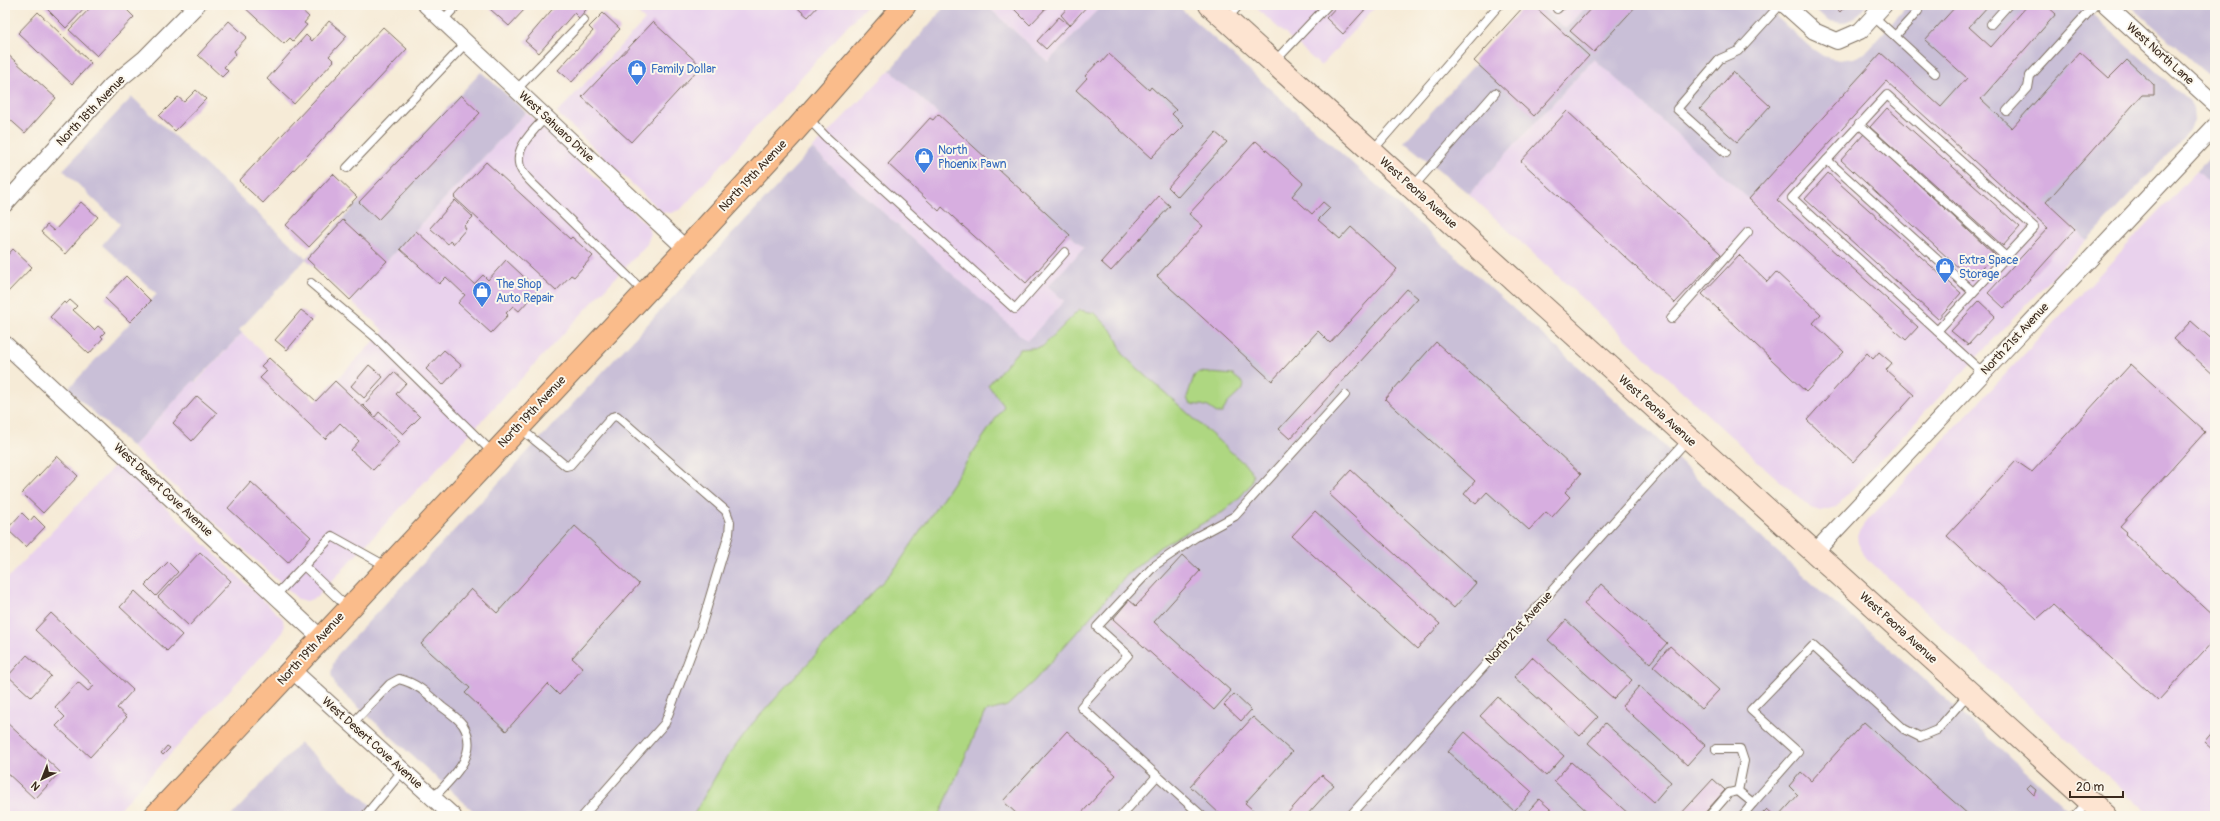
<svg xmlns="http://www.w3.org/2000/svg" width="2220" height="821" viewBox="0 0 2220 821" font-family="Pangolin,sans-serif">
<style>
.built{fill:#e9d2ed}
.industrial{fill:#c9bfd7}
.green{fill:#aed781;stroke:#748050}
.building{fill:#d7aee0}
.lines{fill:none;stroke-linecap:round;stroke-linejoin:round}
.service-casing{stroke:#7c6e5f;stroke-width:10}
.minor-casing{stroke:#7c6e5f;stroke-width:18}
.secondary-casing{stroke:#7c6e5f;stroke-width:24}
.primary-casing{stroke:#7c6e5f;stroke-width:24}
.service{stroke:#fff;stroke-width:8}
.minor{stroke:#fff;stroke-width:16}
.secondary{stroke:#fde4d1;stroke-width:22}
.primary{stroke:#fabc8b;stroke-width:22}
.labels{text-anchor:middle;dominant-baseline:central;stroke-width:4;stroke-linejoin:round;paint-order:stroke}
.street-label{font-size:12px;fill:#3b2a1e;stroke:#fbf7ec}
.shop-label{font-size:12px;fill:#366cbe;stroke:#fbf7ec;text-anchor:start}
</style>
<rect width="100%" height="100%" fill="#fbf7ec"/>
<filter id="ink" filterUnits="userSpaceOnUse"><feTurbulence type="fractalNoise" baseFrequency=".025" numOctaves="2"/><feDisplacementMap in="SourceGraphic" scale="8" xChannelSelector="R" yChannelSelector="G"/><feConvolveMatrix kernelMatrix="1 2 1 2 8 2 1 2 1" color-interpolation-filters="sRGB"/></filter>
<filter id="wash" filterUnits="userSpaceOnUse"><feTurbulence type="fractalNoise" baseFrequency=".012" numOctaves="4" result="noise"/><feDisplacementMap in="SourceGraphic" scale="16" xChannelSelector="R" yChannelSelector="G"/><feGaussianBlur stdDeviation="0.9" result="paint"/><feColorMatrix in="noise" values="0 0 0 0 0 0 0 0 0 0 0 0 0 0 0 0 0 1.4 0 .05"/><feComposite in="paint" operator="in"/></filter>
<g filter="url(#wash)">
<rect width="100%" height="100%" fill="#f6ebd7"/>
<!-- built -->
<g class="built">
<polygon points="629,5 867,5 681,209 671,213 662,212 557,113 645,20"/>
<polygon points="986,5 1102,5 1048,62"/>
<polygon points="1253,5 1377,5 1321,66"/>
<polygon points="1538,5 1588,5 1566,29"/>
<polygon points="1881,53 2087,240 1836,507 1820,511 1811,508 1764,467 1469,194 1594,59 1749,198"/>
<polygon points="890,70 1084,248 1049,286 1064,301 1027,342 812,149"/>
<polygon points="526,112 648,226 650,235 647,244 317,597 307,601 298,599 132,447 193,381 196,382 242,333 316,401 384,331 350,300"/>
<polygon points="2197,171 2215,187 2215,816 2151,816 1863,555 1859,545 1858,533 1864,524"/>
<polygon points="118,462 283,619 284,628 280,636 113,816 5,816 5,581"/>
</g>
<!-- industrial -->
<g class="industrial">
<polygon points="946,5 986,5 1048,62 1102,5 1177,5 1650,432 1714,495 1823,593 1885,644 2075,816 479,816 336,687 331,674 333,664 338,654 812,149 1027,341 1064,301 1048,286 1084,248 890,70"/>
<polygon points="1529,5 1538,5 1566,29 1588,5 1763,5 1810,47 1823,56 1839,60 1854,58 1865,53 1908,5 2082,5 2189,101 2193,109 2194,120 2190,131 2087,240 1881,53 1749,199 1594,59 1469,194 1404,142"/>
<polygon points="1811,5 1867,5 1856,17 1843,23 1828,21"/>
<polygon points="2130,5 2215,5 2215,80 2211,78"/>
<polygon points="481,72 526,112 350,300 306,259 239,330 242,333 195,382 193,381 132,447 68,389 157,294 102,245 120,224 63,170 132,97 306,258"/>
<polygon points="2215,152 2215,187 2197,171"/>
<polygon points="300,743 383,816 231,816"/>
</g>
<!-- green -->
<g class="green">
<polygon points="1079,310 1095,313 1114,333 1124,356 1249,468 1253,476 1251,484 1241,496 1223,512 1160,547 1127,575 1034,681 1007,706 985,712 939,816 693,816 725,760 752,724 897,566 1004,406 988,385 1020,349 1042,347"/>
<path d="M1199 372 1233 375 1244 384 1243 389 1227 404 1222 413H1217C1213 411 1210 407 1205 406 1197 403 1189 408 1187 397L1194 376Z"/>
</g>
<g id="blocks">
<!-- building -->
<g class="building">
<polygon points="48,5 88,5 66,28 45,7"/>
<polygon points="93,5 122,5 134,17 97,56 69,30"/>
<polygon points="242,5 296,5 309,17 304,23 307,25 293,41 290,38 284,44"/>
<polygon points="494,5 521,5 525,9 509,26 490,9"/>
<polygon points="556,5 590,5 579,18 574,13 539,53 525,41"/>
<polygon points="794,5 819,5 808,17"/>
<polygon points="1016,5 1049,5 1030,25 1013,8"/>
<polygon points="1070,5 1088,5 1070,25 1061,15"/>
<polygon points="1338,5 1369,5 1343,34 1326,18"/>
<polygon points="1525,5 1533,5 1589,56 1534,116 1474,61"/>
<polygon points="1594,5 1637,5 1594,52 1570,31"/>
<polygon points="1833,5 1846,5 1840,12"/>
<polygon points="1957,5 1989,5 1969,27 1991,47 2028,5 2046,5 2056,14 1981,99 2012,128 2080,52 2109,78 2127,60 2154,85 2154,95 2142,95 2046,202 2075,229 2004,308 1988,293 2048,228 1886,81 1777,200 1918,327 1906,340 1749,199 1881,53 1941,107 1967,78 1925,40"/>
<polygon points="38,12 91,63 72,84 18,33"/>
<polygon points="603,13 620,29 572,82 558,70 593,31 589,27"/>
<polygon points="1059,17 1069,25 1046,49 1037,41"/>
<polygon points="229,21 247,37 234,51 236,54 224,67 228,71 222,77 198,55"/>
<polygon points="329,21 347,36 329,56 334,61 294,104 267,79 306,35 312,41"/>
<polygon points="653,22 701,66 631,142 582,97"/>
<polygon points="383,27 407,49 263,203 239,181"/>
<polygon points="5,52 56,98 25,133 5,115"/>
<polygon points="1109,54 1149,90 1151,87 1176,110 1172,114 1184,126 1174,136 1173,135 1151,158 1076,90 1087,78 1085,76 1099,61 1101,63"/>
<polygon points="1733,72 1770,106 1737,142 1700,109"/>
<polygon points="196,90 206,99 175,131 159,116 178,97 184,102"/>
<polygon points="461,95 480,113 378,220 359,202"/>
<polygon points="1887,108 2020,227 2003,246 1870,127"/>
<polygon points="1567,111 1721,254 1675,303 1521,161"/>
<polygon points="938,114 1070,235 1026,283 942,207 939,211 888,164 930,118 933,120"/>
<polygon points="1216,133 1227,142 1178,197 1168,187"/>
<polygon points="1864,134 1995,255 1972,280 1841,160"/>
<polygon points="1256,141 1303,183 1292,196 1312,214 1323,202 1330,208 1318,220 1340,239 1351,227 1397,269 1330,343 1318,331 1272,381 1157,276 1203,226 1189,214"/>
<polygon points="486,162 570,239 572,237 593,256 574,277 571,275 556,291 454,197"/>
<polygon points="1828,173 1961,293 1938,319 1805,199"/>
<polygon points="333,174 357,197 309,247 286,225"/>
<polygon points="1159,196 1170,206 1111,271 1101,262"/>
<polygon points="455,200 473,217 464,226 466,229 453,244 450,241 448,244 430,228"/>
<polygon points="81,202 98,217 65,254 41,232 47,225 54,231"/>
<polygon points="343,220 387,261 350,300 307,259"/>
<polygon points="416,231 474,284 483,275 488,280 506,260 538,290 519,311 513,306 506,313 508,315 491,333 458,303 465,295 446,277 439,284 400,249"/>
<polygon points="13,249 32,267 7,293 5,290 5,258"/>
<polygon points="1739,255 1767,282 1776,272 1821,314 1813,323 1844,352 1806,392 1702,294"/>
<polygon points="126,276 151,301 130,322 105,298"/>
<polygon points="1407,289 1418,298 1290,439 1279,429"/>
<polygon points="70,300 77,306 73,310 84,320 94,330 98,326 105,332 101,336 103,338 89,354 50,317 64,302 66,304"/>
<polygon points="1979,301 1995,316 1968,345 1951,331"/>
<polygon points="301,310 313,319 287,350 275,340"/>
<polygon points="2191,321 2215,342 2215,376 2174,339"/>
<polygon points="1436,342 1581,474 1565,492 1570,497 1552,517 1546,512 1529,530 1487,492 1476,504 1464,494 1475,481 1385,399"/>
<polygon points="444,350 461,365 443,385 426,369"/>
<polygon points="1879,352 1892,363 1886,370 1914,395 1853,462 1807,420 1867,353 1873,359"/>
<polygon points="269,358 316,401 335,381 400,442 373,470 351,450 359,441 340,423 325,439 260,378 267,371 261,366"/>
<polygon points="2131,364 2205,432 2120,526 2127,532 2125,534 2215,617 2215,639 2158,701 2053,605 2037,619 1947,536 2016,461 2032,472"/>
<polygon points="369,365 383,377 364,398 351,386"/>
<polygon points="394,372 406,383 396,394 420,417 403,434 379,412 375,417 363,405"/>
<polygon points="197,396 217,413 192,441 173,423"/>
<polygon points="57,456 78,476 43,513 22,493"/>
<polygon points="1351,470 1476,583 1454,608 1329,494"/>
<polygon points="251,482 311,537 288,563 228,508"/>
<polygon points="1315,511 1440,624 1417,649 1292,536"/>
<polygon points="22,513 30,521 34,516 45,527 26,547 7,529"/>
<polygon points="575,526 639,584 572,658 583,668 559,695 548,684 506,731 465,693 470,688 421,644 471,589 497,613"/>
<polygon points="200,552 231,581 189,626 158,597"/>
<polygon points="1183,555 1200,571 1154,622 1231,691 1214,710 1113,619 1129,600 1136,606"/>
<polygon points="168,562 178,572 156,596 145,585"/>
<polygon points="1601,584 1667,643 1650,663 1584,604"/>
<polygon points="135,591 182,635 167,651 120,607"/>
<polygon points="51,613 133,690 117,708 127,717 90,757 56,726 65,717 55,707 78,682 88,691 94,686 35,630"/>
<polygon points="1566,620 1632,680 1614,699 1548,640"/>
<polygon points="1670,646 1719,690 1701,709 1653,666"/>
<polygon points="27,655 51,676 31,697 8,676"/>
<polygon points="1532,657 1598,717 1580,736 1514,677"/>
<polygon points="1639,686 1705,745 1687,765 1622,706"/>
<polygon points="1234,694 1251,710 1241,721 1224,705"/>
<polygon points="1498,697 1564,756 1546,776 1480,716"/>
<polygon points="1253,717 1292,752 1245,803 1253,810 1248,816 1222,816 1190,786"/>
<polygon points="5,721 60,772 35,799 5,771"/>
<polygon points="1864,722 1970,816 1779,816 1798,795 1789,786 1801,772 1811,781"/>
<polygon points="1605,723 1671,782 1654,802 1588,743"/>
<polygon points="2215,729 2215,752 2204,742"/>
<polygon points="1067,731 1116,775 1079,816 1019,816 1003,801"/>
<polygon points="1465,732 1532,792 1514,811 1448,752"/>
<polygon points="167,746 170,748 163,755 161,753"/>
<polygon points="1571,762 1631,816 1592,816 1554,781"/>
<polygon points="1322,775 1334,785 1306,816 1285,816"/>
<polygon points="1713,779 1725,790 1702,816 1679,816"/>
<polygon points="2030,785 2036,790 2034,795 2027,788"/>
<polygon points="1539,799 1558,816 1524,816"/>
<polygon points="1767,809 1775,816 1760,816"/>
</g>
</g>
</g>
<g filter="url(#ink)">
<use href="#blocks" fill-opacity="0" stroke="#7c6e5f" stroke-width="1"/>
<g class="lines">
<defs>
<g id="service">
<polyline points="1557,9 1561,5"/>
<polyline points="1873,16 1935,73"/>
<polyline points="1227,19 1239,5"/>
<polyline points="443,20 457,5"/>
<polyline points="1991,24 2008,5"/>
<polyline points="1895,36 1918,11 1911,5"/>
<polyline points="1274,62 1328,5"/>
<polyline points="516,90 584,20"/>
<polyline points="2007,111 2028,88 2030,76 2095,5"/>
<path d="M546 117C534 130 510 151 522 171 525 176 530 181 534 185L644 292"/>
<polyline points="807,117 826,137 1015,309 1065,252"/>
<polyline points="1859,124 2006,257"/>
<polyline points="1372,151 1499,5"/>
<polyline points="1726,153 1677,109 1720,59 1738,51 1780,5"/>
<polyline points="1827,160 1973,292"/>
<polyline points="347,168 466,43"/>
<polyline points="1412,188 1495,93"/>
<polyline points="311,283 375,337 493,453"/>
<polyline points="1671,319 1748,232"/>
<polyline points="1937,331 2034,227 1887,95 1792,198 1983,373"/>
<polyline points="520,428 566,466 570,465 612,417 617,416 726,511 730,522 729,534 701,627 665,723 583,816"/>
<polyline points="304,566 348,608"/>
<polyline points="276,595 332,536 386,566"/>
<path d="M352 724 390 684 399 679C417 683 429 695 442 707 449 712 458 718 463 725 481 754 451 779 433 798"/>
<polyline points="1716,749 1740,749 1744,761 1738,791"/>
<polyline points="1753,803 1798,752 1751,710 1813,646 1904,729 1920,737 1937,730 1969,693"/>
<polyline points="365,816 403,770"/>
<polyline points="1121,816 1157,776"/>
<polyline points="1202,816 1081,707 1128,655 1097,627 1154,566 1196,537 1235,516 1345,395"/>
<polyline points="1350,816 1688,439"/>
<polyline points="1709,816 1729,793 1738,791 1753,803 1742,816"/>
<polyline points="2075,816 2088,802"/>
</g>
<g id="minor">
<polyline points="426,5 686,249"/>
<polyline points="1785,5 1814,31 1837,41 1860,31 1884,5"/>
<polyline points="2106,5 2215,104"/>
<polyline points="5,204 111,86 144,59 197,5"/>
<polyline points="5,344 321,638"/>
<polyline points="1815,552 2215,126"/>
<polyline points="292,670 453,816"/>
</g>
<polyline id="secondary" points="1210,5 2106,816"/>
<polyline id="primary" points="155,816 686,249 792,134 905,5"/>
</defs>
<!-- service casing -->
<use href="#service" class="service-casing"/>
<!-- minor casing -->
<use href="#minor" class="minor-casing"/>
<!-- secondary casing -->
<use href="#secondary" class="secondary-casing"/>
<!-- primary casing -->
<use href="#primary" class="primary-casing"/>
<!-- service -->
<use href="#service" class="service"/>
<!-- minor -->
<use href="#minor" class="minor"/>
<!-- secondary -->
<use href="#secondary" class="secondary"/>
<!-- primary -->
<use href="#primary" class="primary"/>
</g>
</g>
<!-- icons -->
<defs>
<symbol id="shop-pin" viewBox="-11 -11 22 30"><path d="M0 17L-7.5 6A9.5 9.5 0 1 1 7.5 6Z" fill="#3f7fe0" stroke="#fbf7ec"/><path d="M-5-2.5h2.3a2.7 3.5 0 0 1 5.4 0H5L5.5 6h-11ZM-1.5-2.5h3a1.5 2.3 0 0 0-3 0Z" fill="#fff"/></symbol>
</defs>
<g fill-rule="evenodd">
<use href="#shop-pin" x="626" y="58" width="22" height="30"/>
<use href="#shop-pin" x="913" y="146" width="22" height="30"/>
<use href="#shop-pin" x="1934" y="256" width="22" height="30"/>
<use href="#shop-pin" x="471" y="280" width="22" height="30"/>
</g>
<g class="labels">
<!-- street labels -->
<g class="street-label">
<text transform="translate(2160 54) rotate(42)">West North Lane</text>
<text transform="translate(91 111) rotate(-46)">North 18th Avenue</text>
<text transform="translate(556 127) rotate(43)">West Sahuaro Drive</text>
<text transform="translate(753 176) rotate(-47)">North 19th Avenue</text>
<text transform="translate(1418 193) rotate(42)">West Peoria Avenue</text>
<text transform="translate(2015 339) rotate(-47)">North 21st Avenue</text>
<text transform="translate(1657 411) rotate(42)">West Peoria Avenue</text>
<text transform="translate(532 412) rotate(-47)">North 19th Avenue</text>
<text transform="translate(163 490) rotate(43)">West Desert Cove Avenue</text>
<text transform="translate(1519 628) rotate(-48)">North 21st Avenue</text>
<text transform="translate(1898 628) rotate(42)">West Peoria Avenue</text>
<text transform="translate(311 649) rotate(-48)">North 19th Avenue</text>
<text transform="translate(372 743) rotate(42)">West Desert Cove Avenue</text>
</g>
<!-- shop labels -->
<g class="shop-label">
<text x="651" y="69">Family Dollar</text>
<text x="938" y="150">North<tspan x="938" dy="14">Phoenix Pawn</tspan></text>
<text x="1959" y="260">Extra Space<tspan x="1959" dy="14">Storage</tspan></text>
<text x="496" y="284">The Shop<tspan x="496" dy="14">Auto Repair</tspan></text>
</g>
</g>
<!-- margin -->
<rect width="2220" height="821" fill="none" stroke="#fbf7ec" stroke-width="20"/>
<!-- north arrow -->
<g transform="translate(42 779) rotate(223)" stroke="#fbf7ec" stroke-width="3" paint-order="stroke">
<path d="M0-3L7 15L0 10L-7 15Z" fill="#3b2a1e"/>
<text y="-6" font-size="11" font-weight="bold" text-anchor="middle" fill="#3b2a1e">N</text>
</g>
<!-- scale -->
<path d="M2070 791v6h53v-6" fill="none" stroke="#3b2a1e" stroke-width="2"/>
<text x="2076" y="791" font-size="12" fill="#3b2a1e" stroke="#fbf7ec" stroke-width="3" paint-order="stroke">20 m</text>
</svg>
